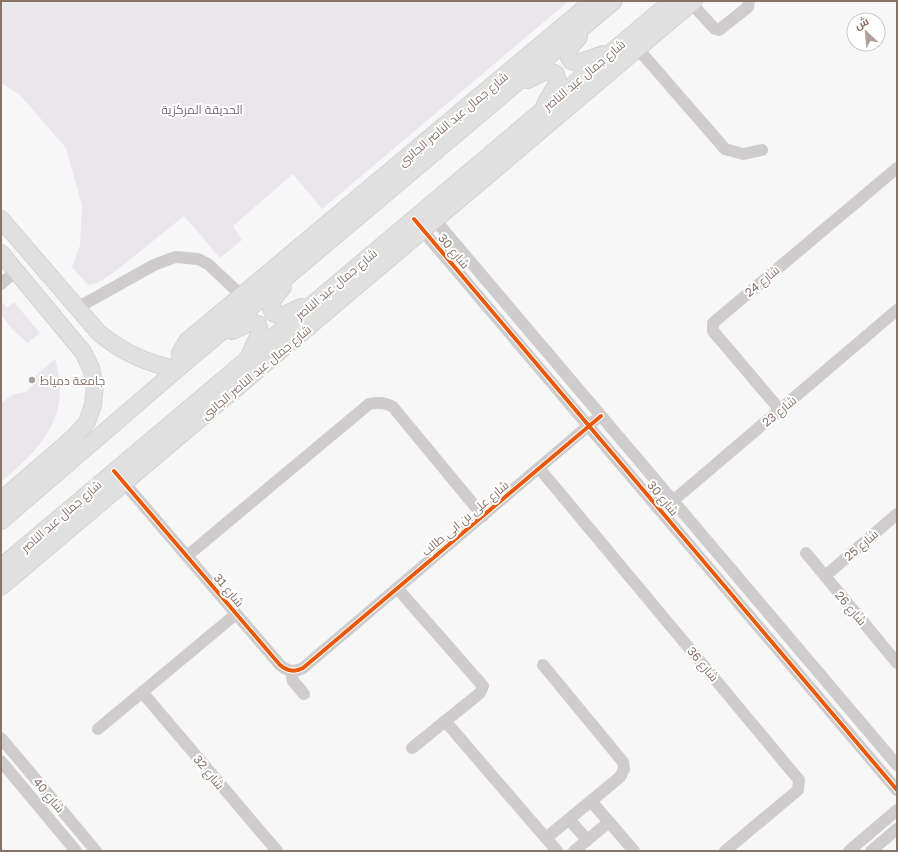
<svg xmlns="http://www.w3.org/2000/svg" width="898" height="852" viewBox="0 0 898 852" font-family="'Golos Text',Cairo,sans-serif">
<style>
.green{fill:#e9e7ec}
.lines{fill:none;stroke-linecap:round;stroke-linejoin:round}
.major-casing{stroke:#d4d3d2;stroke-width:18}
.minor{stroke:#cecccc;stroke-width:12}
.major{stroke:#e1e0e0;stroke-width:16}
.cycleway-casing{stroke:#fff;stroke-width:6}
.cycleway{stroke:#e8590c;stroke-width:4}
.poi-dot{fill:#afa199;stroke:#fff;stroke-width:1.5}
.labels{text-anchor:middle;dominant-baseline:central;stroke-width:4;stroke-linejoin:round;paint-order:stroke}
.street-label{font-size:12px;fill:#887266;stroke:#fff}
.park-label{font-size:12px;fill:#77667f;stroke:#fff}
.poi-label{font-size:12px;fill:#887266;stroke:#fff;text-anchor:start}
</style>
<rect width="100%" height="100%" fill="#f7f7f7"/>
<!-- green -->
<g class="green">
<polygon points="1,1 569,1 322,209 293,174 233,226 242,240 220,258 184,216 112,274 97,283 88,285 72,267 80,245 82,206 66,148 20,95 1,83"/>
<polygon points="1,301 7,308 14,302 40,333 27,343 11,328 1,314"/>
<path d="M55 359C72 417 42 447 1 482V403L14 394 26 392 36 382 33 378Z"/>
</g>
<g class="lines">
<defs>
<g id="major">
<path d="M579 37C573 45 563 51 571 61L578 63 603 54"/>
<path d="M528 80C537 76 548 67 556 74L558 82 545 104"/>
<path d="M1 219 99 333C122 352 147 364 177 369"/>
<polyline points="1,253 83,352 91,368 95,386 93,405 87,422 75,436 1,500"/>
<path d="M283 287C277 295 267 304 273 313L281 316 301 307"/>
<polyline points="232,331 251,322 258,324 260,332 250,354"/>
<polyline points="181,366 180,353 187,341 593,1"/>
<polyline points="1,521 181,366 614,1"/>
<polyline points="1,567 672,1"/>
<polyline points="1,587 694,1"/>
</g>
</defs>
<!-- major casing -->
<use href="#major" class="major-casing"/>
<!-- minor -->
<g class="minor">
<polyline points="691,3 715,29 719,30 748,7 749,1"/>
<polyline points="638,49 725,149 743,154 762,150"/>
<polyline points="430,214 897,765"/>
<polyline points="418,225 897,790"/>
<polyline points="1,284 16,271"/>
<polyline points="77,308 154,265 175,257 198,259 208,264 242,296"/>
<polyline points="780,410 713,331 713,323 897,168"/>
<polyline points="539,468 799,780 798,790 725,851"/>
<path d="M120 478 280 665C287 671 294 673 303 668L594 421"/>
<polyline points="668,505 897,310"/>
<polyline points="806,553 897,663"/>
<path d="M187 556 369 404C378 402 385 402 393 407L483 516"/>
<polyline points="825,576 897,514"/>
<polyline points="397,588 483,686 480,693 412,748"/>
<polyline points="543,665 623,762 624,769 620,777 546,838"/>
<polyline points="291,671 293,681 304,694"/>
<polyline points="142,692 277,851"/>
<polyline points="445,721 557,851"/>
<polyline points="98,729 236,614"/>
<polyline points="1,738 96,851"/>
<polyline points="1,761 76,851"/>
<polyline points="591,801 634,851"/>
<polyline points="569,819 587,840"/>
<polyline points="574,851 609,822"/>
<polyline points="849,851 897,810"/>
<polyline points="871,851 897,829"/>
</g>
<!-- major -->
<use href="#major" class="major"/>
<defs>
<g id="cycleway">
<polyline points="414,219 897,790"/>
<path d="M114 471 280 665C287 671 294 673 303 668L601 416"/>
</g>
</defs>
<!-- cycleway casing -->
<use href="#cycleway" class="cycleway-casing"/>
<!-- cycleway -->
<use href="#cycleway" class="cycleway"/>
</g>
<!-- markers -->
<circle class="poi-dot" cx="32" cy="380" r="4"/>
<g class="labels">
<!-- street labels -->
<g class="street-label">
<text transform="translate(584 75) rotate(-40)">شارع جمال عبد الناصر</text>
<text transform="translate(453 119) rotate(-40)">شارع جمال عبد الناصر الجانبى</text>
<text transform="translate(454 251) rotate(50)">شارع 30</text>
<text transform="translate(762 281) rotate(-40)">شارع 24</text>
<text transform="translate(336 284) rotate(-40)">شارع جمال عبد الناصر</text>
<text transform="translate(256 372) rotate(-40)">شارع جمال عبد الناصر الجانبى</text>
<text transform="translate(779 411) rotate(-40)">شارع 23</text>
<text transform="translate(663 498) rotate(50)">شارع 30</text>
<text transform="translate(61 516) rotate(-41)">شارع جمال عبد الناصر</text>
<text transform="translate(465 518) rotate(-40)">شارع على بن ابى طالب</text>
<text transform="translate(861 545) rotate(-41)">شارع 25</text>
<text transform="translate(229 590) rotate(50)">شارع 31</text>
<text transform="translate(851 608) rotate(50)">شارع 26</text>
<text transform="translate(703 664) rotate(50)">شارع 36</text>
<text transform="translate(209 772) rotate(50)">شارع 32</text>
<text transform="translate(49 795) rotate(50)">شارع 40</text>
</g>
<!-- park labels -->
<g class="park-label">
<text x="202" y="109">الحديقة المركزية</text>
</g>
<!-- poi labels -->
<g class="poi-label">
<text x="40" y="380">جامعة دمياط</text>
</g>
</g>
<!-- border -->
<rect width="898" height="852" fill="none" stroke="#887266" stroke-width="4"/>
<!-- north arrow -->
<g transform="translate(866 32) rotate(334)"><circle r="19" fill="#ffffff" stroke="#cfc7c2"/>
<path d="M0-3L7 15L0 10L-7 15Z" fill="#afa199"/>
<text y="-6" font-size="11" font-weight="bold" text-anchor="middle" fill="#887266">ش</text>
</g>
</svg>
